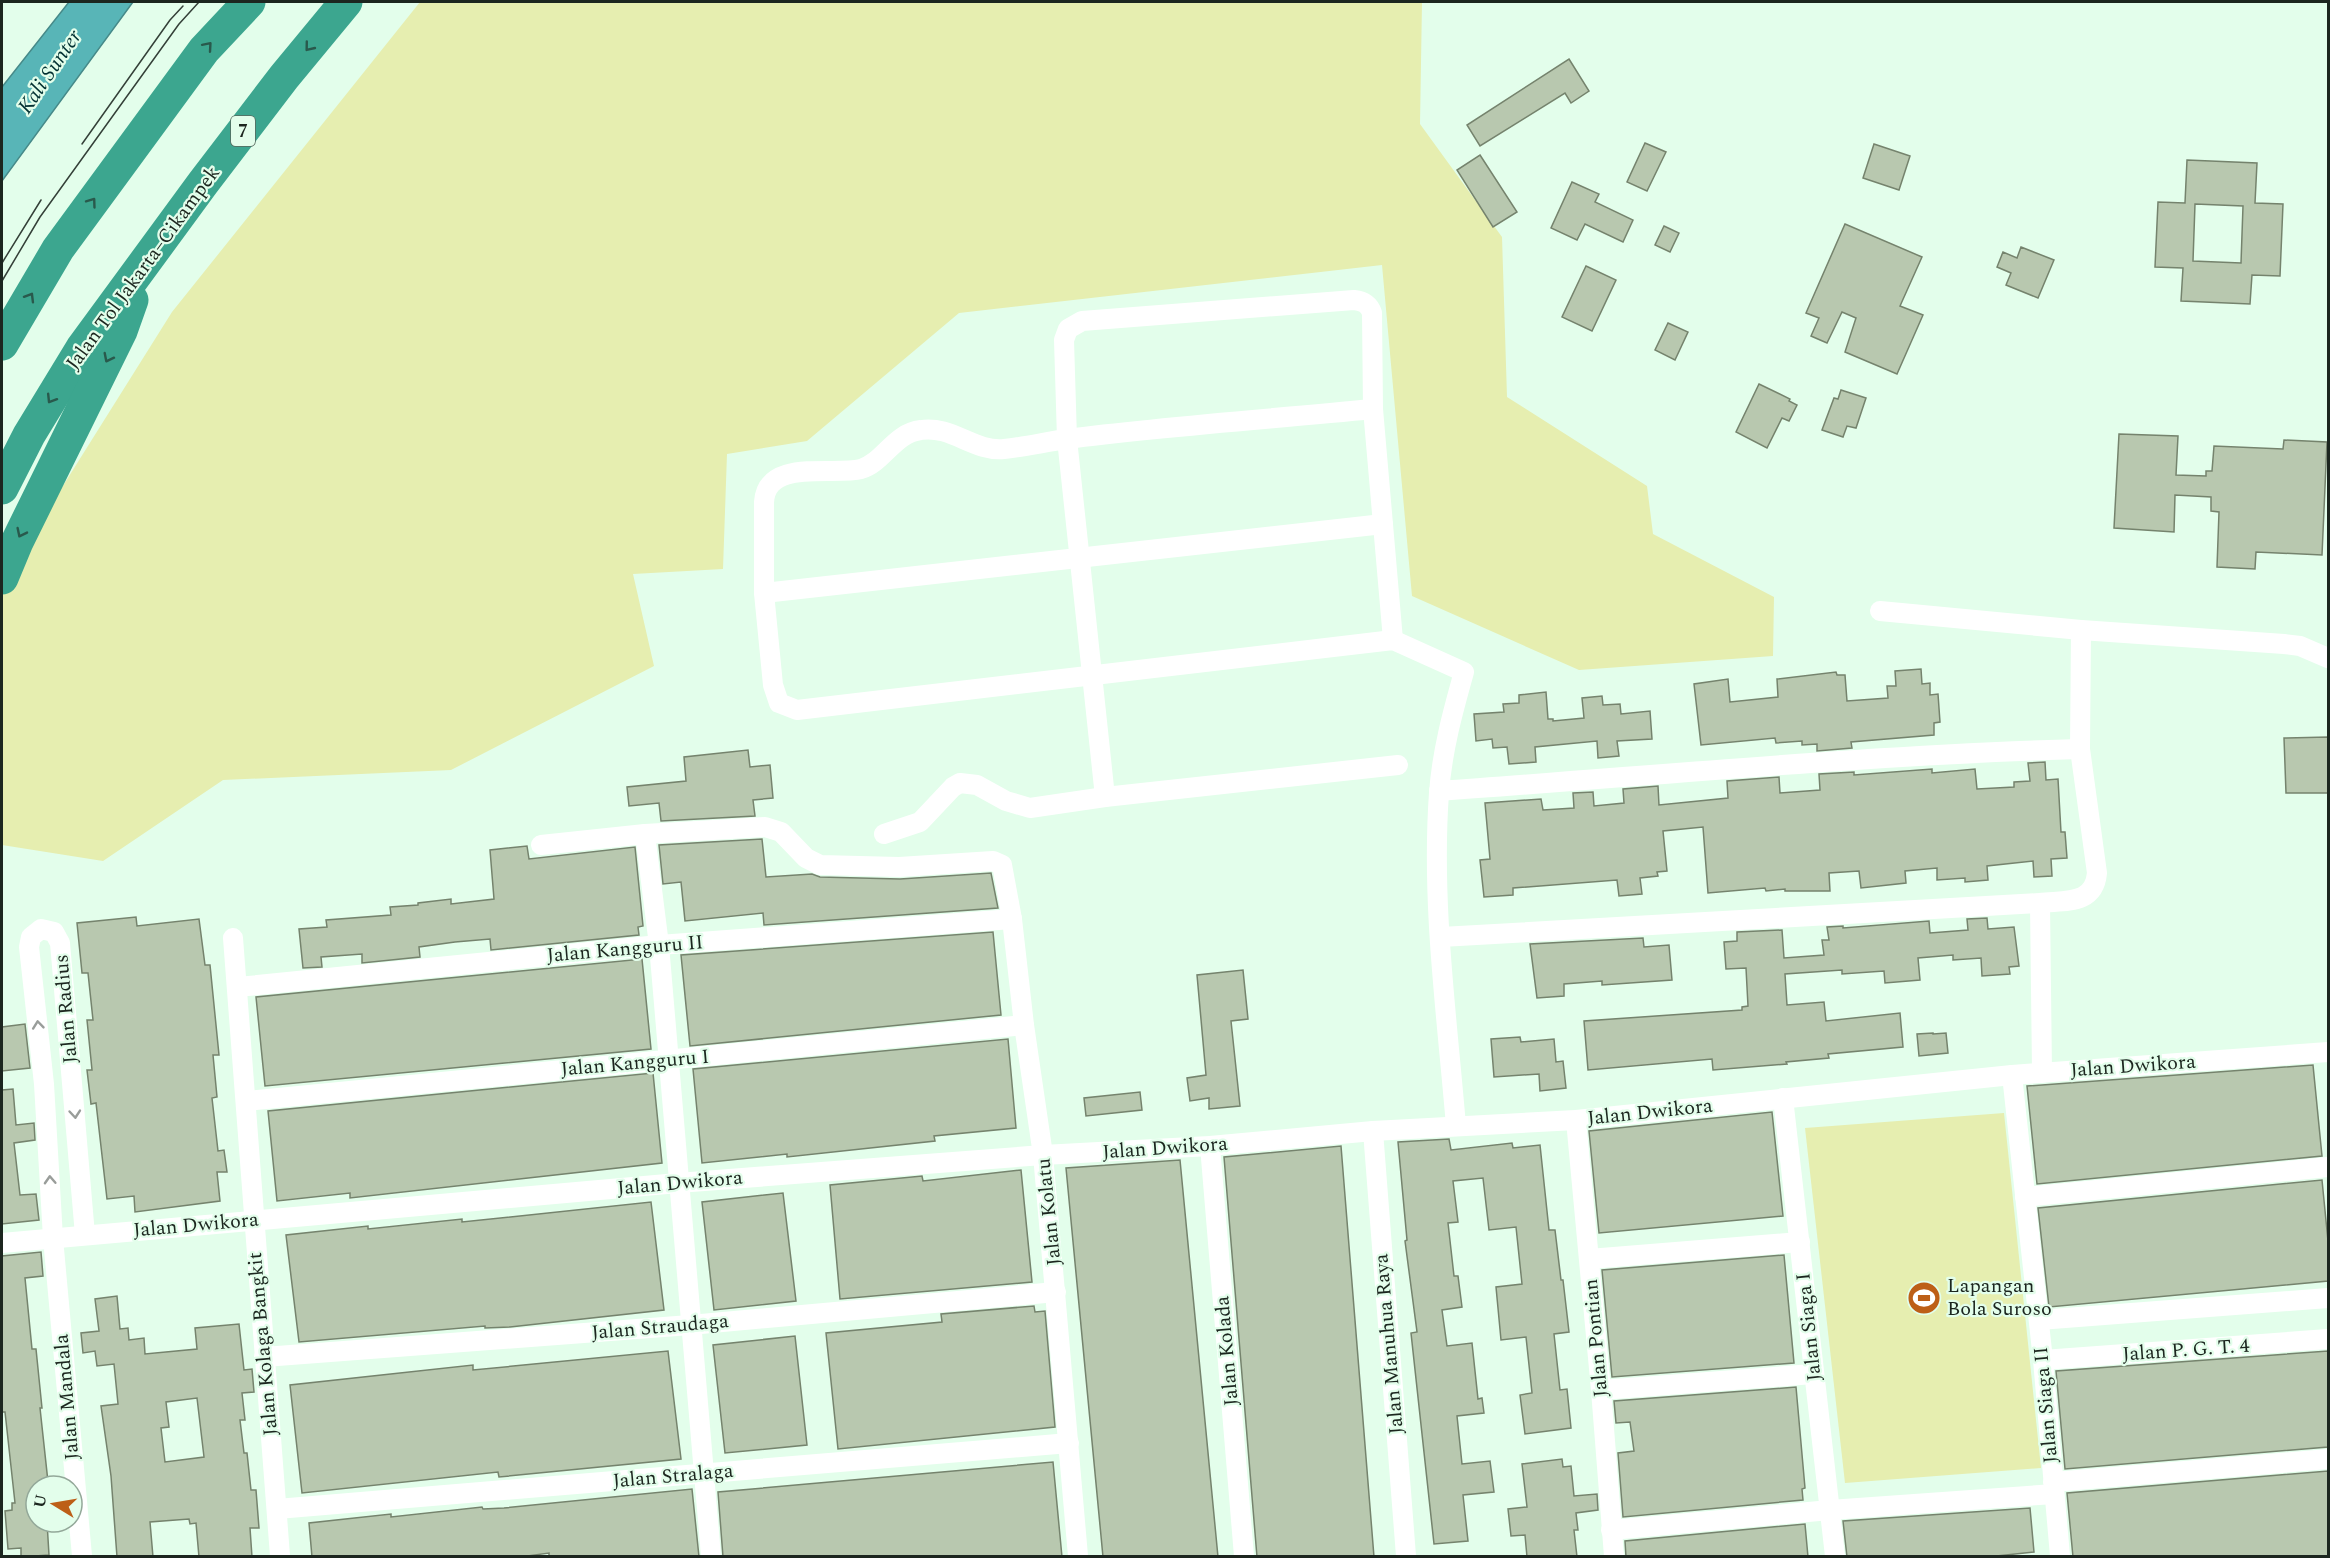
<svg xmlns="http://www.w3.org/2000/svg" width="2330" height="1558" viewBox="0 0 2330 1558" font-family="Spectral,serif">
<style>
.green{fill:#e6eeb0}
.water{fill:#58b5b7;stroke:#468a89;stroke-width:1.5}
.building{fill:#b8c8af;stroke:#75836d;stroke-width:1.5;fill-rule:evenodd}
.lines{fill:none;stroke-linecap:round;stroke-linejoin:round}
.minor{stroke:#fff;stroke-width:20}
.motorway{stroke:#3ca68f;stroke-width:33}
.tram{stroke:#344038;stroke-width:1.5}
.oneway{stroke:#29594c}
.oneway2{stroke:#999d9a}
.labels{text-anchor:middle;dominant-baseline:central;stroke-width:4.5;stroke-linejoin:round;paint-order:stroke}
.shield{fill:#e3feeb;stroke:#58675c;stroke-width:1.5}
.shield-label{font-size:18px;font-weight:bold;fill:#1c261f}
.street-label{font-size:20px;fill:#1c261f;stroke:#e3feeb}
.poi-label{font-size:20px;fill:#1c261f;stroke:#e3feeb;text-anchor:start}
.water-label{font-size:21px;font-style:italic;fill:#023132;stroke:#e3feeb}
</style>
<rect width="100%" height="100%" fill="#e3feeb"/>
<!-- green -->
<g class="green">
<polygon points="420,2 1422,2 1420,124 1502,237 1507,397 1647,486 1653,534 1774,597 1773,656 1579,670 1412,596 1382,265 959,313 807,441 727,454 723,569 633,574 654,666 451,770 223,780 103,861 2,845 2,583 172,312"/>
<polygon points="2004,1113 2041,1468 1845,1483 1805,1128"/>
</g>
<!-- water -->
<polygon class="water" points="69,2 133,2 2,181 2,87"/>
<!-- building -->
<g class="building">
<polygon points="1569,59 1589,91 1571,103 1565,93 1480,146 1467,125"/>
<polygon points="1645,143 1666,152 1647,191 1627,182"/>
<polygon points="1874,144 1910,156 1899,190 1863,178"/>
<polygon points="1480,155 1517,212 1493,227 1457,170"/>
<path d="M2187 160 2257 163 2255 203 2283 204 2280 276 2252 275 2250 304 2181 301 2183 268 2155 267 2158 202 2185 203ZM2195 204 2243 206 2241 263 2193 261Z"/>
<polygon points="1572,182 1599,194 1595,202 1633,220 1623,242 1585,224 1577,240 1551,228"/>
<polygon points="1845,224 1922,257 1900,306 1923,315 1897,374 1845,352 1856,318 1842,312 1827,343 1811,336 1819,318 1806,313"/>
<polygon points="1664,226 1679,233 1670,252 1655,245"/>
<polygon points="2021,247 2054,260 2038,298 2006,285 2011,273 1997,267 2003,252 2017,258"/>
<polygon points="1586,266 1616,280 1592,331 1562,317"/>
<polygon points="1668,323 1688,332 1675,360 1655,350"/>
<polygon points="1759,384 1790,399 1789,401 1797,405 1789,421 1782,418 1767,448 1736,432"/>
<polygon points="1841,390 1866,398 1856,428 1847,426 1843,437 1822,430 1834,398 1838,399"/>
<polygon points="2119,434 2178,436 2176,475 2206,476 2206,471 2212,471 2214,446 2283,449 2284,440 2327,442 2322,555 2256,552 2255,569 2217,567 2219,512 2211,511 2211,497 2175,495 2174,532 2114,528"/>
<polygon points="1921,669 1922,684 1930,683 1930,695 1938,694 1940,722 1934,723 1934,735 1851,742 1852,748 1817,751 1817,744 1802,745 1802,741 1776,743 1775,738 1701,745 1694,684 1728,679 1730,702 1778,697 1777,679 1836,672 1837,675 1845,675 1847,701 1888,698 1887,686 1896,686 1895,671"/>
<polygon points="1546,692 1548,719 1553,719 1553,721 1584,718 1582,698 1602,696 1603,705 1620,704 1621,714 1650,711 1652,739 1617,741 1619,756 1598,758 1597,741 1535,747 1536,762 1509,764 1507,747 1493,748 1492,739 1476,741 1474,714 1504,712 1503,704 1519,703 1519,695"/>
<polygon points="2328,737 2328,793 2286,793 2284,738"/>
<polygon points="748,750 750,767 770,765 773,798 753,800 755,816 661,821 659,803 629,806 627,787 686,781 684,757"/>
<polygon points="2045,762 2046,780 2058,779 2061,832 2065,832 2067,858 2051,859 2052,876 2034,877 2033,861 1987,866 1988,880 1965,882 1965,878 1937,880 1937,868 1905,871 1906,883 1861,888 1859,871 1829,873 1830,891 1785,891 1785,889 1766,891 1765,888 1708,893 1703,827 1663,831 1667,871 1657,872 1658,876 1640,878 1642,894 1619,896 1617,880 1513,888 1513,895 1484,897 1480,860 1490,859 1485,803 1541,799 1543,810 1574,808 1573,793 1593,792 1594,806 1624,803 1623,789 1658,786 1659,805 1728,798 1727,781 1779,777 1780,793 1820,790 1819,774 1854,772 1854,775 1932,769 1932,773 1975,769 1977,789 2014,787 2014,782 2030,781 2028,763"/>
<polygon points="762,839 766,877 812,874 820,877 900,879 991,873 998,908 764,925 763,913 685,921 681,882 663,884 659,845"/>
<polygon points="527,846 529,859 635,847 643,926 638,927 639,935 491,950 490,939 455,942 419,947 420,957 362,963 362,954 321,957 322,967 303,968 299,929 327,927 326,920 391,915 390,907 418,905 418,903 451,899 451,904 494,899 490,850"/>
<polygon points="136,917 137,926 199,919 205,965 210,965 219,1055 213,1055 217,1097 212,1098 218,1151 224,1150 227,1172 217,1172 220,1201 135,1212 134,1196 107,1199 96,1103 91,1104 87,1070 92,1070 87,1020 93,1020 88,973 82,973 77,923"/>
<polygon points="1987,918 1988,929 2014,927 2019,966 2009,967 2010,974 1982,976 1981,958 1953,960 1953,955 1918,958 1920,980 1885,983 1884,971 1842,974 1842,970 1785,974 1787,1005 1824,1002 1826,1021 1900,1013 1903,1047 1828,1054 1829,1058 1786,1062 1787,1064 1713,1070 1712,1059 1588,1070 1584,1021 1742,1010 1742,1007 1748,1006 1746,968 1726,969 1724,942 1737,941 1737,932 1782,930 1784,958 1824,955 1822,940 1829,940 1827,927 1843,926 1843,928 1929,921 1930,933 1968,930 1967,919"/>
<polygon points="993,932 1001,1015 690,1046 681,955"/>
<polygon points="1643,938 1644,947 1669,945 1672,980 1602,985 1602,981 1564,984 1564,996 1537,998 1530,944"/>
<polygon points="642,959 651,1049 265,1086 256,997"/>
<polygon points="1243,970 1248,1019 1231,1021 1240,1106 1209,1109 1209,1098 1190,1101 1187,1078 1206,1075 1197,975"/>
<polygon points="25,1024 30,1068 2,1071 2,1027"/>
<polygon points="1933,1033 1933,1034 1946,1033 1948,1053 1919,1056 1917,1034"/>
<polygon points="1520,1037 1521,1042 1554,1039 1556,1062 1563,1061 1566,1088 1540,1091 1539,1074 1494,1077 1491,1039"/>
<polygon points="1008,1039 1016,1128 934,1136 935,1141 787,1157 787,1154 702,1163 693,1069"/>
<polygon points="2313,1065 2322,1156 2037,1184 2027,1086"/>
<polygon points="653,1073 662,1163 350,1198 350,1193 277,1201 268,1111"/>
<polygon points="13,1089 16,1125 34,1123 35,1140 14,1143 20,1195 36,1194 39,1220 2,1224 2,1090"/>
<polygon points="1140,1092 1142,1110 1086,1116 1084,1098"/>
<polygon points="1772,1112 1783,1216 1599,1233 1589,1131"/>
<polygon points="1449,1139 1451,1150 1512,1143 1513,1148 1540,1145 1549,1230 1555,1230 1561,1280 1563,1280 1569,1332 1554,1334 1560,1390 1567,1389 1571,1428 1525,1434 1520,1395 1532,1393 1526,1337 1501,1340 1496,1287 1522,1284 1516,1227 1489,1230 1483,1178 1453,1181 1458,1222 1448,1223 1454,1276 1458,1276 1462,1307 1442,1310 1447,1346 1472,1343 1478,1399 1482,1398 1484,1413 1457,1416 1462,1464 1490,1461 1494,1492 1463,1495 1468,1541 1434,1544 1411,1333 1417,1332 1405,1241 1407,1240 1398,1142"/>
<polygon points="1341,1146 1374,1557 1257,1557 1224,1157"/>
<polygon points="1180,1160 1218,1557 1103,1557 1066,1168"/>
<polygon points="1021,1170 1032,1282 840,1299 830,1185 922,1176 923,1181"/>
<polygon points="2322,1180 2328,1241 2328,1281 2049,1307 2038,1208"/>
<polygon points="783,1193 796,1301 714,1310 702,1202"/>
<polygon points="651,1202 664,1310 510,1327 485,1328 485,1326 299,1342 286,1235 368,1226 368,1229 462,1219 462,1222"/>
<polygon points="41,1252 43,1276 25,1278 32,1349 36,1349 42,1408 40,1408 48,1482 36,1484 36,1522 47,1522 49,1555 21,1557 21,1548 8,1549 5,1511 12,1510 12,1503 15,1503 5,1412 2,1412 2,1256"/>
<polygon points="1784,1255 1794,1363 1612,1377 1602,1270"/>
<path d="M117 1296 120 1329 128 1328 129 1340 144 1338 145 1354 197 1349 195 1328 239 1324 244 1370 252 1369 254 1392 242 1393 245 1420H240L244 1453H247L251 1490H256L259 1528H250L252 1557H199L196 1523 190 1524 189 1519 150 1522 153 1557H117L111 1476 101 1406 118 1404 114 1364 97 1366 95 1351 83 1353 81 1333 99 1331 95 1299ZM197 1398 204 1457 165 1462 161 1428 169 1427 166 1402Z"/>
<polygon points="1034,1306 1035,1312 1045,1311 1055,1427 838,1449 826,1333 942,1322 941,1314"/>
<polygon points="795,1336 807,1445 725,1453 713,1345"/>
<polygon points="668,1351 681,1459 499,1477 498,1472 302,1493 290,1385 473,1365 473,1370"/>
<polygon points="2328,1351 2328,1447 2065,1469 2056,1371"/>
<polygon points="1796,1387 1805,1488 1802,1489 1803,1500 1623,1517 1618,1453 1634,1451 1630,1422 1616,1423 1614,1401"/>
<polygon points="1562,1459 1563,1467 1571,1466 1574,1496 1597,1494 1598,1510 1576,1513 1578,1530 1574,1530 1577,1557 1527,1557 1525,1535 1511,1536 1508,1509 1527,1507 1522,1464"/>
<polygon points="1053,1462 1062,1557 723,1557 718,1492"/>
<polygon points="2328,1471 2328,1557 2073,1557 2067,1493"/>
<polygon points="692,1489 699,1557 549,1557 549,1553 520,1557 312,1557 309,1523 391,1514 391,1517 482,1507 483,1509 504,1508"/>
<polygon points="2030,1508 2034,1552 1987,1557 1847,1557 1843,1521"/>
<polygon points="1805,1524 1808,1557 1626,1557 1625,1541"/>
</g>
<g class="lines">
<!-- minor -->
<g class="minor">
<path d="M1373 409C1271 419 1168 426 1066 439 1045 442 1025 447 1004 449 974 452 951 425 921 430 894 433 884 462 861 469 833 476 767 458 764 502V593L773 685 779 703 797 710 1393 640 1464 672C1453 711 1442 751 1439 793 1431 903 1447 1016 1456 1126"/>
<polyline points="764,593 1383,524"/>
<polyline points="2081,630 2284,644 2300,646 2328,658"/>
<path d="M1439 791C1653 776 1866 755 2080 749"/>
<path d="M1105 797 1067 439 1064 340 1068 329 1082 321 1354 300C1363 301 1369 304 1372 313L1373 409 1393 640"/>
<polyline points="645,834 659,945 711,1556"/>
<polyline points="884,834 920,822 953,787 960,783 977,785 1006,801 1030,808 1105,797 1398,765"/>
<polyline points="541,845 645,834 765,827 781,832 806,858 820,865 899,867 993,861 1002,865 1012,919 1024,1025 1043,1155 1078,1556"/>
<polyline points="2040,903 2042,1073"/>
<path d="M1441 937 2040 903C2066 900 2094 905 2097 873L2080 749 2081 630 1880 611"/>
<polyline points="233,938 280,1556"/>
<polyline points="238,987 659,945 1012,919"/>
<polyline points="2012,1075 2043,1360 2060,1556"/>
<polyline points="1783,1098 1835,1556"/>
<polyline points="246,1101 1024,1025"/>
<polyline points="1576,1120 1601,1390 1614,1556"/>
<polyline points="1373,1131 1406,1556"/>
<polyline points="1210,1146 1244,1556"/>
<polyline points="2025,1197 2328,1167"/>
<polyline points="2,1243 678,1183 1043,1155 1210,1146 1373,1131 1576,1120 2012,1075 2328,1052"/>
<polyline points="1589,1259 1800,1242"/>
<polyline points="2039,1320 2328,1298"/>
<polyline points="264,1357 690,1325 1056,1292"/>
<polyline points="2043,1360 2328,1339"/>
<polyline points="1601,1390 1813,1374"/>
<polyline points="2053,1482 2328,1459"/>
<polyline points="277,1509 1069,1443"/>
<polyline points="1611,1530 1830,1510 2054,1494"/>
<polyline points="82,1556 53,1238 44,1084 29,947 31,937 41,929 54,932 60,943 85,1235"/>
</g>
<!-- motorway -->
<g class="motorway">
<polyline points="2,344 58,249 204,50 249,2"/>
<polyline points="2,488 29,435 82,348 203,183 284,77 346,2"/>
<polyline points="2,578 17,542 121,331 132,300"/>
</g>
<!-- tram -->
<g class="tram">
<polyline points="82,144 170,20 183,6"/>
<polyline points="2,263 41,200"/>
<polyline points="2,281 40,217 179,24 199,2"/>
</g>
</g>
<!-- one-way arrows -->
<defs><path id="oneway-chevron" d="M-2-3.5L2.5 0L-2 3.5" fill="none" stroke-width="1.6" stroke-linecap="round" stroke-linejoin="round" transform="scale(1.5)"/></defs>
<g class="oneway">
<use href="#oneway-chevron" transform="translate(208 46) rotate(-49)"/>
<use href="#oneway-chevron" transform="translate(309 47) rotate(129)"/>
<use href="#oneway-chevron" transform="translate(92 202) rotate(-54)"/>
<use href="#oneway-chevron" transform="translate(30 297) rotate(-59)"/>
<use href="#oneway-chevron" transform="translate(108 358) rotate(117)"/>
<use href="#oneway-chevron" transform="translate(51 399) rotate(122)"/>
<use href="#oneway-chevron" transform="translate(21 533) rotate(116)"/>
</g>
<g class="oneway2">
<use href="#oneway-chevron" transform="translate(38 1025) rotate(-96)"/>
<use href="#oneway-chevron" transform="translate(75 1114) rotate(85)"/>
<use href="#oneway-chevron" transform="translate(50 1180) rotate(-93)"/>
</g>
<!-- icons -->
<defs>
<symbol id="stadium-disc" viewBox="-11 -11 22 22"><circle r="9.5" fill="#bd5f17" stroke="#e3feeb"/><path d="M0-5a6.5 5 0 1 0 0 10a6.5 5 0 1 0 0-10ZM-3.5-1.8h7v3.6h-7Z" fill="#fff"/></symbol>
</defs>
<g fill-rule="evenodd">
<use href="#stadium-disc" x="1905" y="1279" width="38" height="38"/>
</g>
<g class="labels">
<!-- shield labels -->
<rect class="shield" x="231" y="116" width="24" height="30" rx="4.5"/>
<g class="shield-label">
<text x="243" y="131">7</text>
</g>
<!-- street labels -->
<g class="street-label">
<text transform="translate(143 268) rotate(-54)">Jalan Tol Jakarta–Cikampek</text>
<text transform="translate(625 949) rotate(-5)">Jalan Kangguru II</text>
<text transform="translate(66 1009) rotate(-95)">Jalan Radius</text>
<text transform="translate(635 1063) rotate(-5)">Jalan Kangguru I</text>
<text transform="translate(2133 1066) rotate(-4)">Jalan Dwikora</text>
<text transform="translate(1650 1112) rotate(-6)">Jalan Dwikora</text>
<text transform="translate(1165 1148) rotate(-4)">Jalan Dwikora</text>
<text transform="translate(680 1183) rotate(-5)">Jalan Dwikora</text>
<text transform="translate(1049 1212) rotate(-96)">Jalan Kolatu</text>
<text transform="translate(196 1225) rotate(-5)">Jalan Dwikora</text>
<text transform="translate(660 1327) rotate(-5)">Jalan Straudaga</text>
<text transform="translate(1809 1327) rotate(-96)">Jalan Siaga I</text>
<text transform="translate(1596 1338) rotate(-95)">Jalan Pontian</text>
<text transform="translate(263 1344) rotate(-95)">Jalan Kolaga Bangkit</text>
<text transform="translate(1389 1344) rotate(-95)">Jalan Manuhua Raya</text>
<text transform="translate(2186 1350) rotate(-4)">Jalan P. G. T. 4</text>
<text transform="translate(1227 1351) rotate(-95)">Jalan Kolada</text>
<text transform="translate(67 1397) rotate(-95)">Jalan Mandala</text>
<text transform="translate(2046 1405) rotate(-95)">Jalan Siaga II</text>
<text transform="translate(673 1476) rotate(-5)">Jalan Stralaga</text>
</g>
<!-- poi labels -->
<g class="poi-label">
<text x="1947" y="1286">Lapangan<tspan x="1947" dy="23">Bola Suroso</tspan></text>
</g>
<!-- water labels -->
<g class="water-label">
<text transform="translate(50 72) rotate(-56)">Kali Sunter</text>
</g>
</g>
<!-- border -->
<rect width="2330" height="1558" fill="none" stroke="#1c261f" stroke-width="6"/>
<!-- north arrow -->
<g transform="translate(54 1504) rotate(281)"><circle r="28" fill="#e3feeb" stroke="#93a899" stroke-width="1.5"/>
<path d="M0-4.5L10 22L0 15L-10 22Z" fill="#bd5f17"/>
<text y="-9" font-size="16" font-weight="bold" text-anchor="middle" fill="#1c261f">U</text>
</g>
</svg>
